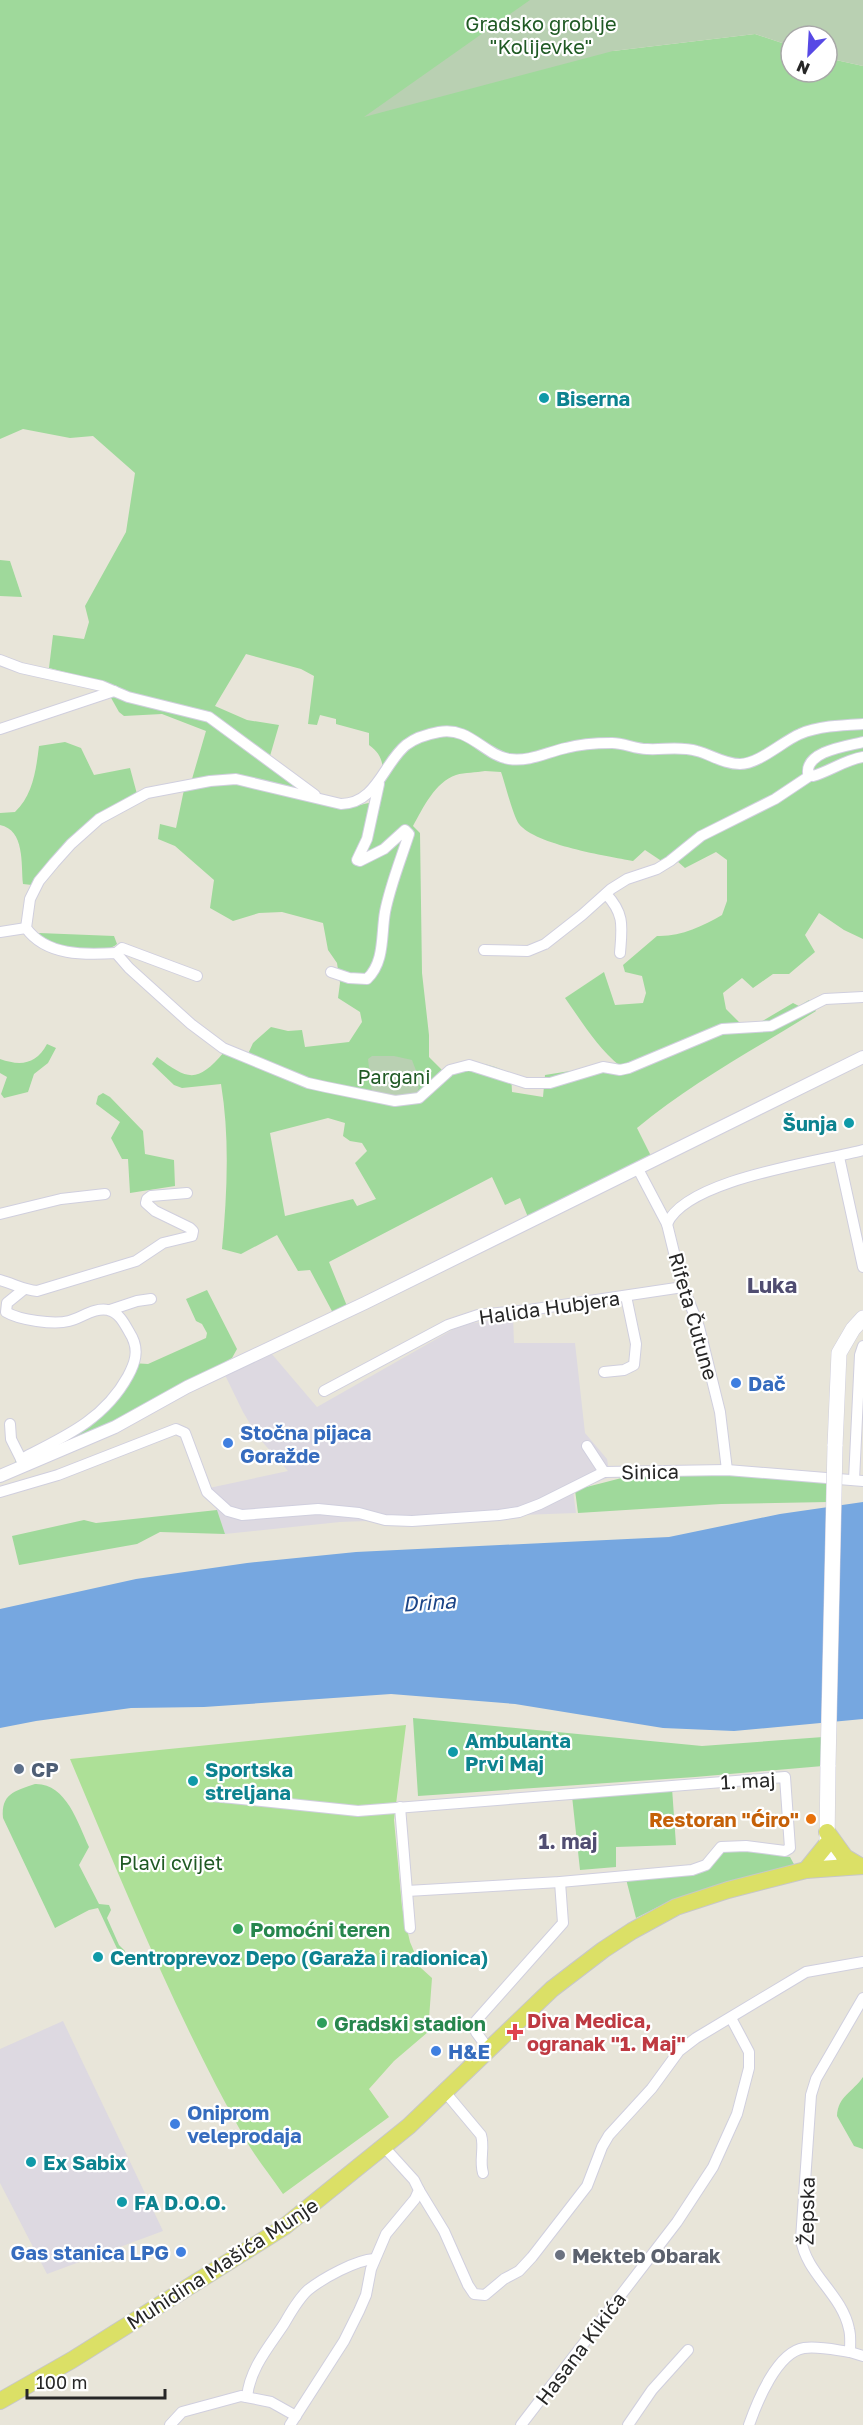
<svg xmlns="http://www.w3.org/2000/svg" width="863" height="2425" viewBox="0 0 863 2425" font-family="'Golos Text',sans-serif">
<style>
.industrial{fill:#ddd9e1}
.green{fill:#9fd99b;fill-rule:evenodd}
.cemetery{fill:#b9d0b2}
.pitch{fill:#ade097}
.water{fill:#76a7e0}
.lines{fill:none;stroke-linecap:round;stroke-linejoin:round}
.minor-casing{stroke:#d0cfde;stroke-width:12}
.tertiary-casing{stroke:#d0cfde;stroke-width:14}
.secondary-casing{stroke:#d0cfde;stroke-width:16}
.primary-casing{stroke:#c7c7c7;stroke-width:18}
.minor{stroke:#fff;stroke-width:10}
.tertiary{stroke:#fff;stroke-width:12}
.secondary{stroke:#fff;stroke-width:15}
.primary{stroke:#dbe066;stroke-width:16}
.secondary-bridge-casing{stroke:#d0cfde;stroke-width:16;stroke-linecap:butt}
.secondary-bridge{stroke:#fff;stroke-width:15}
.culture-dot{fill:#0f9aa8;stroke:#fff;stroke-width:2}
.shop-dot{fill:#3f7fe0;stroke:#fff;stroke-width:2}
.service-dot{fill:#5c6f8a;stroke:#fff;stroke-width:2}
.food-dot{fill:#e8710a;stroke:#fff;stroke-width:2}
.leisure-dot{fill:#2e9e5b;stroke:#fff;stroke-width:2}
.health-dot{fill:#e0444e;stroke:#fff;stroke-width:2}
.worship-dot{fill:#6b7280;stroke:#fff;stroke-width:2}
.labels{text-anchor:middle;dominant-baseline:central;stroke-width:4.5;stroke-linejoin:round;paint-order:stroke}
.park-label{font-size:20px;fill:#205a24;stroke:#fff}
.culture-label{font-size:20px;font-weight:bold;fill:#0d838f;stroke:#fff;text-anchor:start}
.street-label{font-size:20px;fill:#262626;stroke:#fff}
.shop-label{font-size:20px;font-weight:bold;fill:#366cbe;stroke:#fff;text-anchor:start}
.service-label{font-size:20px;font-weight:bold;fill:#4e5e75;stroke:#fff;text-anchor:start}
.food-label{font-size:20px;font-weight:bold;fill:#c56008;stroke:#fff;text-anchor:end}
.leisure-label{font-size:20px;font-weight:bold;fill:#27864d;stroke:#fff;text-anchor:start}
.health-label{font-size:20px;font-weight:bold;fill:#be3a42;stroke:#fff;text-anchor:start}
.worship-label{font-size:20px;font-weight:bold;fill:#5b616d;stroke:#fff;text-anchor:start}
.water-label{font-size:21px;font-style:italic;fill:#1b4486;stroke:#fff}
.neighbourhood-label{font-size:21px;font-weight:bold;fill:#504d71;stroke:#fff}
.quarter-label{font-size:22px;font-weight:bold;fill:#504d71;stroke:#fff}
</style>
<rect width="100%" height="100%" fill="#e8e5d9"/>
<!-- industrial -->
<g class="industrial">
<polygon points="513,1317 514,1343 575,1343 585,1433 607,1459 610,1477 573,1491 576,1513 340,1522 225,1534 209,1488 288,1471 258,1437 243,1412 225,1375 271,1353 317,1407 461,1325"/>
<polygon points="63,2021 163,2231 47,2274 0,2183 0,2049"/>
</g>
<!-- green -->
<g class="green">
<path d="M0 0H535L613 51 755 34 791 46V72H827V58L863 66V939L844 930 819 913 805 935 815 952 789 974H773L753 988 742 978 723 993 726 1009 747 1030 793 1003 799 1006 809 1000 816 1011C755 1049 692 1082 637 1128L651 1156 528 1217 520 1198 505 1205 492 1177 329 1262 347 1306 333 1313 310 1270 298 1271 277 1235 241 1254 222 1249C227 1195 230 1138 221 1084L182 1088 174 1085 152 1064 157 1057C188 1080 197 1084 224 1052L248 1054 253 1043 271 1027 288 1031 302 1030 305 1047 349 1042 362 1022 360 1012 338 998 340 983 337 963 328 950 323 923 282 912 259 913 233 921 210 908 214 880 175 846 158 839 160 824 176 828 186 780 192 779 206 731 162 714 124 716 119 712 110 696 205 719 318 801 347 808 377 801C382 778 390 760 369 745V733L336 724V719L320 715 317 725 308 724 314 676 301 669 246 654 215 706 247 720 279 725 270 756 211 712 126 692 104 682 49 668 53 635 84 639 89 622 85 606 126 532 135 473 93 436 70 438 23 429 0 439ZM485 771 501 772C505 783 513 816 519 824 536 845 607 856 633 861L645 850 669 866 677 861 685 868 716 852 727 860V901L722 915C703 926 680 937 657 936L623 965 625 972 642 976 646 993 643 1003 615 1005 604 972 565 998C582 1022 597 1047 620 1066L592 1076 570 1071 545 1075 543 1097 512 1092 511 1073C480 1061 475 1059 443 1071L429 1057V1035L422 973 420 833 413 826C423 808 435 782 456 775 465 772 476 773 485 771ZM372 1056H394L387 1097ZM328 1118 345 1123 343 1136 350 1141 362 1143 367 1151 355 1163 376 1199 357 1206 353 1199 285 1216 270 1133Z"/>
<polygon points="0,560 10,561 22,597 0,596"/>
<path d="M65 742 81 748 94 775 130 768 137 794 111 807 32 885 23 884C21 864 25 830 0 825V813L15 812C33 795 36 770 39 746Z"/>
<path d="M39 933 114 936 117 944C99 959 58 945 39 937Z"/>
<path d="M47 1044 56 1048 48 1063 34 1074 28 1092 4 1098 1 1094 7 1077 0 1073V1059C20 1066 36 1065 47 1044Z"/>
<polygon points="103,1093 110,1097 143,1131 145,1154 174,1160 175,1186 130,1193 128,1159 122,1159 111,1138 120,1122 96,1104 98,1096"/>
<polygon points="207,1290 237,1349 232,1358 124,1417 14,1465 16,1459 73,1429 110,1396 132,1363 148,1364 206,1338 207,1333 202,1324 196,1321 186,1299"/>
<polygon points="641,1473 725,1475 829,1482 828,1502 721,1504 578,1513 575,1490"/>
<polygon points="217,1510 225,1534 160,1532 137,1544 19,1565 12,1536 84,1520 96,1523"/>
<polygon points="413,1718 702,1746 823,1737 823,1766 695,1777 418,1796"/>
<path d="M35 1784C66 1783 78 1823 89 1847L79 1865 99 1904 109 1905 111 1910 107 1918 119 1945 125 1951V1955L121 1957 98 1908 89 1910 55 1928 3 1818C1 1794 14 1791 35 1784Z"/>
<polygon points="672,1788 676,1845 616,1847 616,1867 580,1870 572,1796"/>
<polygon points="733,1849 790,1857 795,1866 664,1904 636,1918 626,1879 704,1872 724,1852"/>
<path d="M863 2077V2149L854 2146 837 2116C838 2096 853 2092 863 2077Z"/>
</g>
<!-- cemetery -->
<g class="cemetery">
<polygon points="530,0 863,0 863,66 827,58 827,36 791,36 791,46 755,34 613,51 364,117"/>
<path d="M372 1056H394L412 1060C416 1071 422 1082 417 1093L398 1097 372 1093 368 1059Z"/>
</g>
<!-- pitch -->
<path class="pitch" d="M406 1725 394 1820 402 1907 410 1942 421 1968 432 1978 428 2032 394 2061 369 2089 389 2117 283 2194C270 2175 255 2157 244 2137 176 2016 124 1887 70 1759Z"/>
<!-- water -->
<polygon class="water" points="863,1502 863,1719 734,1731 663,1728 515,1704 391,1694 204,1707 131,1708 36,1721 0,1728 0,1609 136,1579 247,1563 356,1552 669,1537 780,1514"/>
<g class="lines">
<defs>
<g id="minor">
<polyline points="0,660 21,668 102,686 128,697 209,717 315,795"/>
<path d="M863 724C844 725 818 726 800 734 783 741 759 764 740 764 724 764 712 755 697 751 680 746 664 750 647 749 635 749 624 743 612 743 597 743 580 744 566 748 547 752 530 762 509 759 484 755 469 726 439 732 428 734 415 738 406 745 383 764 377 803 341 804L236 779 210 781 147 793 99 819 71 844 54 863 39 881 30 899 26 928C46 956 85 955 116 953L129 968 191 1024 223 1048 308 1083 326 1087 395 1101 419 1098 450 1070 469 1065 526 1083H550L603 1067 620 1070 629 1068 722 1029 771 1026 825 999 863 997"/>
<polyline points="0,729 114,691"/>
<path d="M863 742C847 746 806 751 808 773L813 776C830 771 845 760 863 757"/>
<path d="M606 894C625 914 622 927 620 953"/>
<polyline points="0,932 26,928"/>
<polyline points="484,950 528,951 545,944 582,915 611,889 627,879 657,869 670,861 701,836 775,799 811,775"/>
<polyline points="116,953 122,948 197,976"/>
<path d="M331 972 349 978 367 979C385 962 381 935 385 912 390 886 401 859 409 834L405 830 384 849 360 861 357 860 367 839 379 784"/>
<polyline points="839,1157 863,1267"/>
<polyline points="638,1169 667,1224 681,1281 699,1327 720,1412 727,1470"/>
<polyline points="0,1214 61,1199 105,1194"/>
<path d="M667 1224C686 1179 818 1162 863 1150"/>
<path d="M0 1280C14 1284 24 1290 37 1291L136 1261 163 1243 192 1236 193 1231 190 1228 155 1211 146 1203 147 1199 151 1196 187 1193"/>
<path d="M23 1290 7 1303 6 1312C19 1320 54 1325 69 1321 81 1318 95 1307 108 1310 120 1312 126 1327 132 1337 139 1351 135 1363 128 1376 104 1420 64 1437 21 1459L24 1466"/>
<polyline points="110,1310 137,1301 151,1299"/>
<polyline points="604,1372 624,1370 634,1365 636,1344 626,1296"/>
<polyline points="324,1391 448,1325 478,1315 529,1310 683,1287"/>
<polyline points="10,1424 11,1439 21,1459"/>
<polyline points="587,1446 604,1472 727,1470 863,1481"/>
<polyline points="854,1480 860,1355 863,1346"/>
<polyline points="0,1492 58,1475 176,1429 185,1433 207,1492 228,1511 242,1515 318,1509 359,1513 385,1520 412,1521 499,1515 519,1512 540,1504 604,1472"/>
<polyline points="212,1796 358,1811 785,1777 790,1848 785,1851 746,1846 721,1847 706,1865 692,1870 560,1882 407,1891"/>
<polyline points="400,1807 410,1928"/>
<polyline points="489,2050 476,2032 475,2022 563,1923 560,1882"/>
<path d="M445 2092 481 2135C485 2148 479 2160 483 2173"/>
<polyline points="419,2190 444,2231 468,2285 474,2294 485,2295 504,2279 519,2271 532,2257 587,2186 602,2147 609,2135 652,2088 679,2051 696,2038 806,1972 863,1962"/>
<polyline points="850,2352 863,2356"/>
<path d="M247 2397C250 2368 269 2347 284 2324 291 2312 298 2299 308 2290 323 2278 356 2260 374 2259"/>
<polyline points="170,2425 182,2412 241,2396 271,2402 296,2416"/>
<polyline points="290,2425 344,2341 359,2311 366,2295 371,2269 386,2234 415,2199 419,2190 414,2180 385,2148"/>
<polyline points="521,2425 677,2222 713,2167 737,2114 749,2068 749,2052 731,2018"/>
<polyline points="628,2425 652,2390 688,2350"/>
<path d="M749 2425C757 2402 777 2352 804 2348 819 2346 835 2350 850 2352 850 2344 851 2336 849 2329 842 2294 806 2274 801 2239L811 2095 816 2079 863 1998"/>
</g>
<polyline id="tertiary" points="0,1476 115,1427 187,1387 365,1303 863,1057"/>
<g id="secondary">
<polyline points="835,1446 839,1353 853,1329 863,1318"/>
<polyline points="828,1765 827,1844 830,1868"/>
</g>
<g id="primary">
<polyline points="827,1832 845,1857 860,1866"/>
<polyline points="806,1870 827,1844"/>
<polyline points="0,2401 72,2360 284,2227 409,2126 552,1989 603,1950 632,1931 676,1907 728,1890 806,1870 863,1866"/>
</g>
</defs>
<!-- minor casing -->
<use href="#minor" class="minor-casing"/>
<!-- tertiary casing -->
<use href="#tertiary" class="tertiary-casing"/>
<!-- secondary casing -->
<use href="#secondary" class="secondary-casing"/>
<!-- primary casing -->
<use href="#primary" class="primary-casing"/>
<!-- minor -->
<use href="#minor" class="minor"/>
<!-- tertiary -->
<use href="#tertiary" class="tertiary"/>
<!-- secondary -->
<use href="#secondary" class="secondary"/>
<!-- primary -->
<use href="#primary" class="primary"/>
<defs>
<polyline id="secondary-bridge" points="828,1765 835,1446"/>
</defs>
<!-- secondary-bridge casing -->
<use href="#secondary-bridge" class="secondary-bridge-casing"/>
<!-- secondary-bridge -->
<use href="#secondary-bridge" class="secondary-bridge"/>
</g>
<!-- markers -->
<g class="culture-dot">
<circle cx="544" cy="398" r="6"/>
<circle cx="849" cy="1123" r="6"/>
<circle cx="453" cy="1752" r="6"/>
<circle cx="193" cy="1781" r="6"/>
<circle cx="98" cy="1957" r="6"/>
<circle cx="31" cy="2162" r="6"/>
<circle cx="122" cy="2202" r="6"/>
</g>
<g class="shop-dot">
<circle cx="736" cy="1383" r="6"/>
<circle cx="228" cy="1443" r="6"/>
<circle cx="436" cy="2051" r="6"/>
<circle cx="175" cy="2124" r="6"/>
<circle cx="181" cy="2252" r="6"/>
</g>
<circle class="service-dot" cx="19" cy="1769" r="6"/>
<circle class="food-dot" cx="811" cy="1819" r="6"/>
<g class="leisure-dot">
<circle cx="238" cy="1929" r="6"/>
<circle cx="322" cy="2023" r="6"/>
</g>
<path class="health-dot" d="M512 2023h6v6h6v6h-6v6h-6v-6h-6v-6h6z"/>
<circle class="worship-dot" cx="560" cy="2255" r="6"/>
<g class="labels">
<!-- park labels -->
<g class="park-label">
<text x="541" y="23">Gradsko groblje<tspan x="541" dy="23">"Kolijevke"</tspan></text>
<text x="394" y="1076">Pargani</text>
<text x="171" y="1862">Plavi cvijet</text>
</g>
<!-- culture labels -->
<g class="culture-label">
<text x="556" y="398">Biserna</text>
<text x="837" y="1123" text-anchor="end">Šunja</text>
<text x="465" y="1740">Ambulanta<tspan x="465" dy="23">Prvi Maj</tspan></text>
<text x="205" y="1769">Sportska<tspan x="205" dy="23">streljana</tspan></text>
<text x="110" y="1957">Centroprevoz Depo (Garaža i radionica)</text>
<text x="43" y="2162">Ex Sabix</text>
<text x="134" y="2202">FA D.O.O.</text>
</g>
<!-- street labels -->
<g class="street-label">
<text transform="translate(549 1307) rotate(-8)">Halida Hubjera</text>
<text transform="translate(694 1316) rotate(74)">Rifeta Čutune</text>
<text transform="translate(650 1471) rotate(-1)">Sinica</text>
<text transform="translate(748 1780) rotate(-3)">1. maj</text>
<text transform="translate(806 2211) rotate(-89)">Žepska</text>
<text transform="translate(222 2263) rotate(-33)">Muhidina Mašića Munje</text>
<text transform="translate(580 2348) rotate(-53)">Hasana Kikića</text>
</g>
<!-- shop labels -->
<g class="shop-label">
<text x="748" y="1383">Dač</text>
<text x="240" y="1432">Stočna pijaca<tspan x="240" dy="23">Goražde</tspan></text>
<text x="448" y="2051">H&amp;E</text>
<text x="187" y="2112">Oniprom<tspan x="187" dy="23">veleprodaja</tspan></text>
<text x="169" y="2252" text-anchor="end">Gas stanica LPG</text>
</g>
<!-- service labels -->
<g class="service-label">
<text x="31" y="1769">CP</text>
</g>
<!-- food labels -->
<g class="food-label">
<text x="799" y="1819">Restoran "Ćiro"</text>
</g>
<!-- leisure labels -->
<g class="leisure-label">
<text x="250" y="1929">Pomoćni teren</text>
<text x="334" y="2023">Gradski stadion</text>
</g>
<!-- health labels -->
<g class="health-label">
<text x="527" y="2020">Diva Medica,<tspan x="527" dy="23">ogranak "1. Maj"</tspan></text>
</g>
<!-- worship labels -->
<g class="worship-label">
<text x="572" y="2255">Mekteb Obarak</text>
</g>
<!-- water labels -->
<g class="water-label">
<text transform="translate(429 1602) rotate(-4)">Drina</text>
</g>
<!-- neighbourhood labels -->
<g class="neighbourhood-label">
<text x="568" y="1841">1. maj</text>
</g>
<!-- quarter labels -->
<g class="quarter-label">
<text x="772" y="1284">Luka</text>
</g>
</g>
<!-- north arrow -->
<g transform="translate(809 54) rotate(204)"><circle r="28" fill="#ffffff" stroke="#a8a8a8" stroke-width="1.5"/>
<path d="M0-4.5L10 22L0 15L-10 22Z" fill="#5749e5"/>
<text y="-9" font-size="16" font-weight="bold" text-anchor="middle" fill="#262626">N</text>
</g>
<!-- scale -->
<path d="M27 2389v9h138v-9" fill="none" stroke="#262626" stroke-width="3"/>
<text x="36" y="2389" font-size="18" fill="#262626" stroke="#ffffff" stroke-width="4.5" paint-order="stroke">100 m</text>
</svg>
